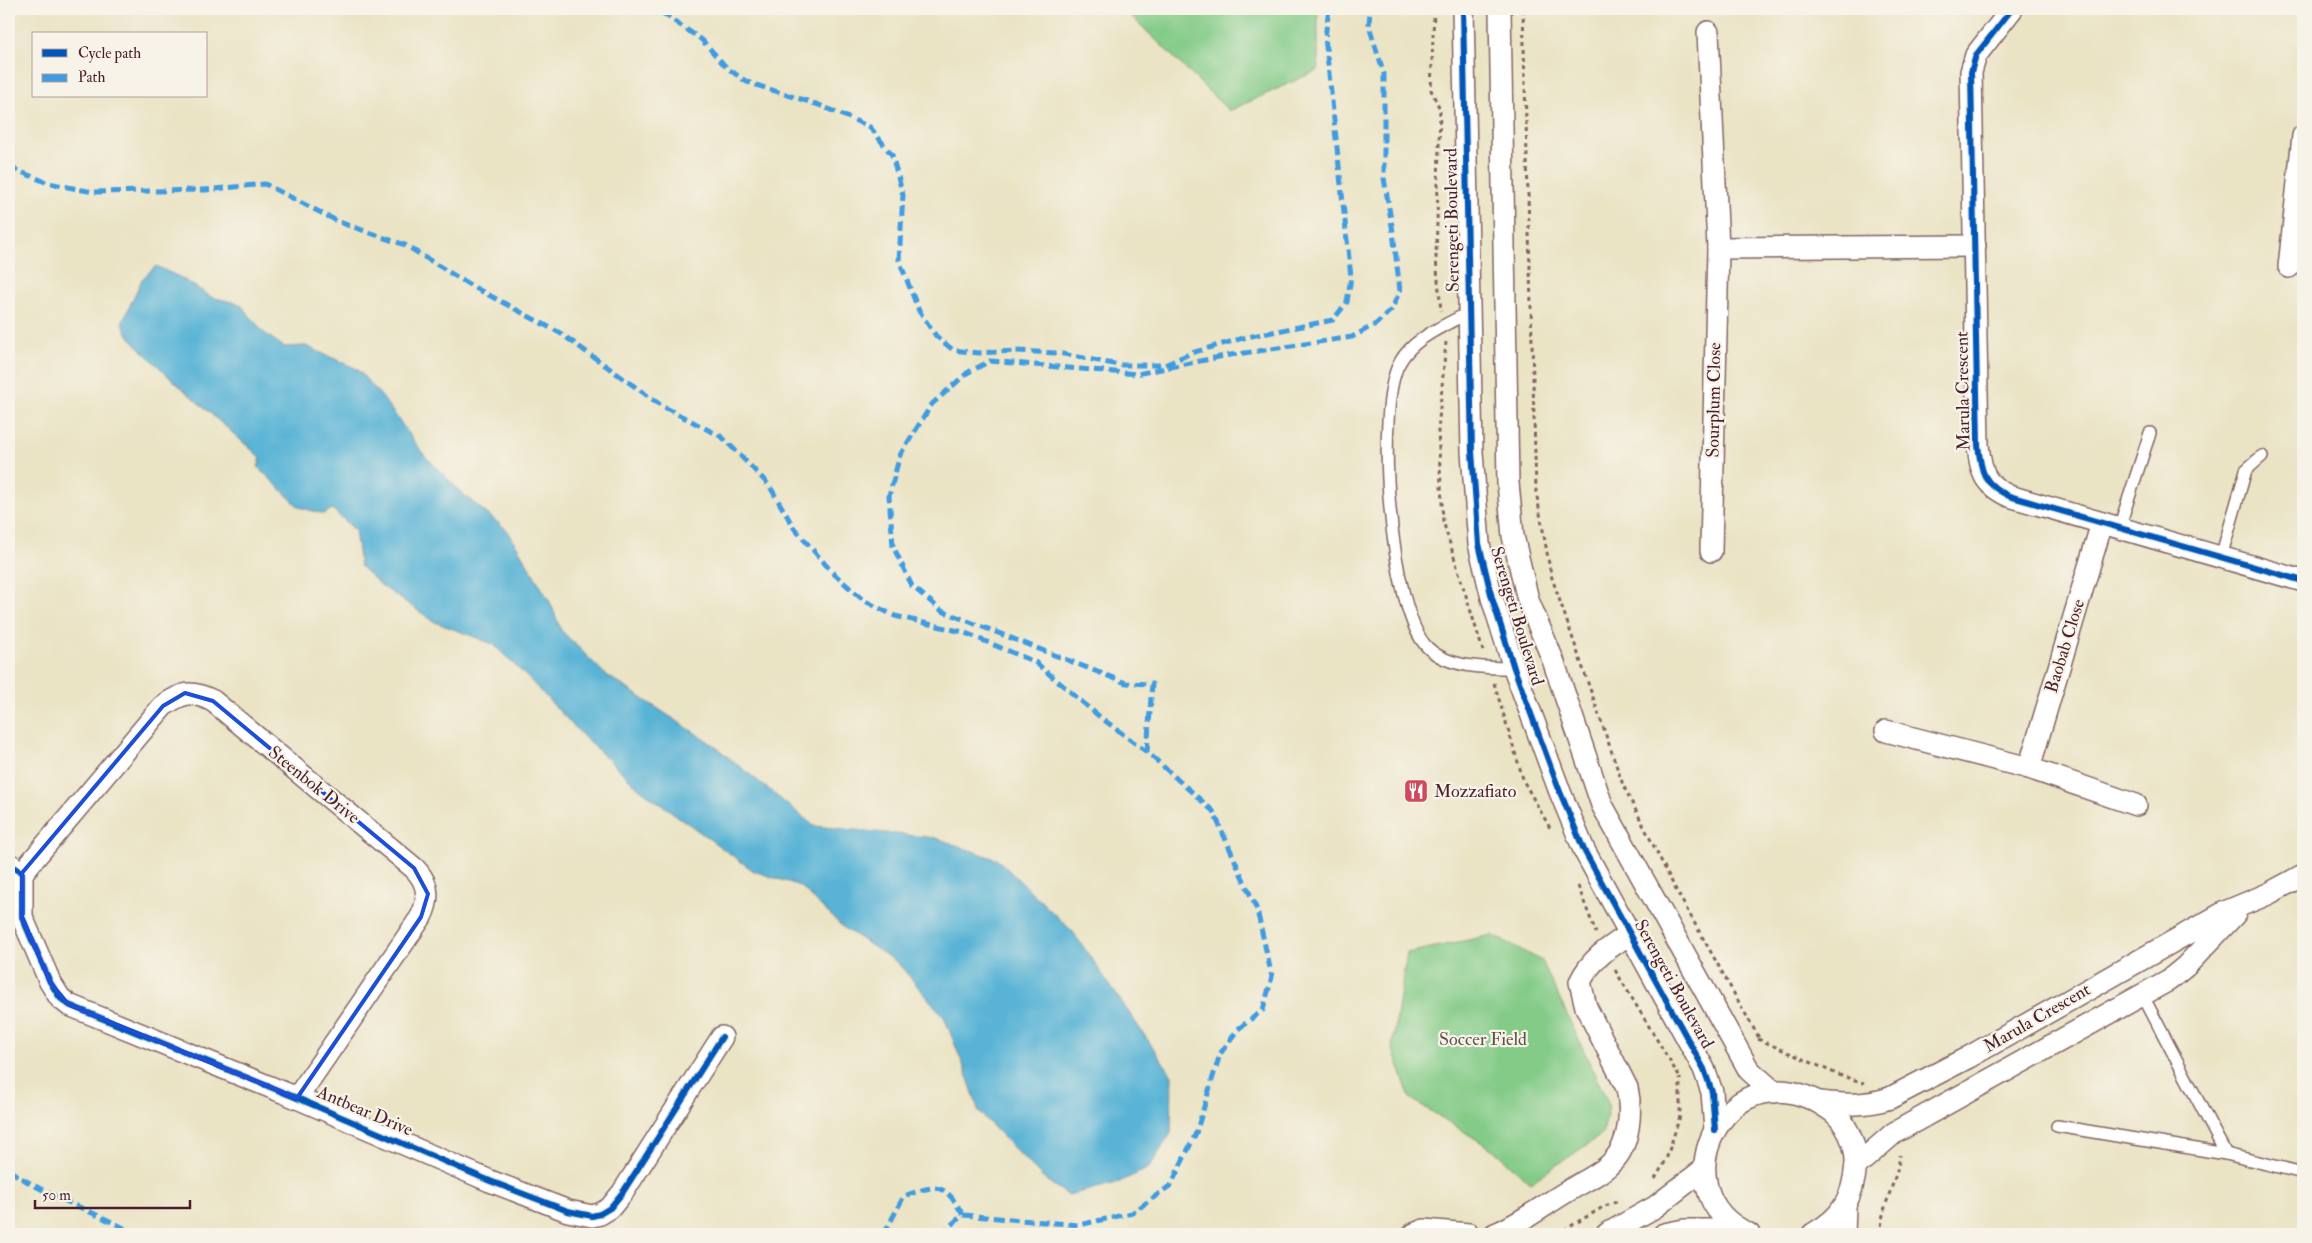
<svg xmlns="http://www.w3.org/2000/svg" width="2312" height="1243" viewBox="0 0 2312 1243" font-family="'IM FELL Double Pica',serif">
<style>
.green{fill:#83cb87;stroke:#667559}
.water{fill:#59b3d6;stroke:#526980}
.lines{fill:none;stroke-linecap:round;stroke-linejoin:round}
.service-casing{stroke:#826461;stroke-width:14}
.minor-casing{stroke:#826461;stroke-width:24}
.path{stroke:#826461;stroke-width:3;stroke-dasharray:4 4;stroke-linecap:butt}
.service{stroke:#fff;stroke-width:11}
.minor{stroke:#fff;stroke-width:21}
.quiet{stroke:#409be1;stroke-width:5;stroke-dasharray:10 5;stroke-linecap:butt}
.cycleway-casing{stroke:#f7f3e8;stroke-width:9}
.cycleway{stroke:#0057b8;stroke-width:6}
.marked{fill:none;stroke:#1d4ed8;stroke-width:4;stroke-linejoin:round}
.labels{text-anchor:middle;dominant-baseline:central;stroke-width:4.5;stroke-linejoin:round;paint-order:stroke}
.street-label{font-size:18px;fill:#4a1f2b;stroke:#f7f3e8}
.poi-label{font-size:18px;fill:#4a1f2b;stroke:#f7f3e8;text-anchor:start}
.park-label{font-size:18px;fill:#5b5347;stroke:#f7f3e8}
</style>
<rect width="100%" height="100%" fill="#f7f3e8"/>
<filter id="ink" filterUnits="userSpaceOnUse"><feTurbulence type="fractalNoise" baseFrequency=".02" numOctaves="2"/><feDisplacementMap in="SourceGraphic" scale="10" xChannelSelector="R" yChannelSelector="G"/><feConvolveMatrix kernelMatrix="1 2 1 2 8 2 1 2 1" color-interpolation-filters="sRGB"/></filter>
<filter id="wash" filterUnits="userSpaceOnUse"><feTurbulence type="fractalNoise" baseFrequency=".0096" numOctaves="4" result="noise"/><feDisplacementMap in="SourceGraphic" scale="20" xChannelSelector="R" yChannelSelector="G"/><feGaussianBlur stdDeviation="1.12" result="paint"/><feColorMatrix in="noise" values="0 0 0 0 0 0 0 0 0 0 0 0 0 0 0 0 0 1.4 0 .05"/><feComposite in="paint" operator="in"/></filter>
<g filter="url(#wash)">
<rect width="100%" height="100%" fill="#eae3c4"/>
<!-- green -->
<g class="green">
<polygon points="1124,9 1271,9 1273,12 1274,9 1318,9 1318,70 1229,111"/>
<polygon points="1492,935 1542,961 1609,1105 1603,1134 1530,1183 1495,1151 1410,1098 1392,1047 1407,953"/>
</g>
<!-- water -->
<polygon class="water" points="156,266 181,278 211,297 240,304 264,333 284,347 306,346 357,369 382,397 425,456 464,495 508,531 550,602 561,630 605,674 712,744 814,826 936,838 998,860 1073,932 1172,1075 1171,1133 1149,1168 1117,1183 1068,1195 1044,1179 979,1112 966,1072 944,1017 897,962 844,928 800,886 754,871 640,789 582,735 529,679 493,644 435,622 382,586 360,566 355,530 332,509 324,514 299,507 258,467 261,458 167,375 130,338 122,323 142,279"/>
</g>
<g filter="url(#ink)">
<g class="lines">
<defs>
<g id="service">
<path d="M1469 312C1445 326 1414 337 1400 362 1374 406 1390 613 1428 648 1449 668 1486 668 1514 668"/>
<polyline points="2119,528 2150,433"/>
<polyline points="2221,557 2246,470 2262,456"/>
<polyline points="2143,996 2226,1154"/>
<polyline points="2057,1126 2226,1154 2303,1173"/>
</g>
<g id="minor">
<polyline points="1463,9 1472,452 1479,544 1492,598 1514,668 1560,792 1584,850 1704,1069 1712,1092 1715,1130"/>
<polyline points="1500,9 1508,483 1513,536 1528,600 1553,660 1602,805 1749,1070 1774,1092"/>
<path d="M2012 9 1976 55 1971 72 1978 445C1981 472 1983 484 2009 496L2303 581"/>
<polyline points="1708,32 1718,248 1711,551"/>
<polyline points="1718,248 1975,246"/>
<polyline points="2289,267 2303,136"/>
<polyline points="1886,731 2029,768 2136,805"/>
<polyline points="2029,768 2102,523"/>
<polyline points="9,864 22,873 22,917 50,982 60,998 69,1005 297,1098 490,1181 568,1211 592,1216 600,1214 610,1208 623,1192 722,1037"/>
<path d="M22 873 163 706C183 692 191 690 213 701L414 868C429 883 430 899 421 917L297 1098"/>
<path d="M1820 1102C1844 1105 1866 1106 1890 1098L1969 1057 2225 912 2268 894 2303 875"/>
<polyline points="1856,1166 1894,1133 2169,980 2186,966 2235,914"/>
<polyline points="1414,1234 1424,1230 1469,1234"/>
<path d="M1495 1234C1520 1224 1544 1205 1568 1191 1582 1182 1602 1174 1613 1161 1630 1144 1632 1110 1627 1088L1586 1007 1580 982C1591 959 1608 948 1630 934"/>
<polyline points="1607,1234 1655,1207 1704,1169"/>
<polyline points="1664,1234 1684,1230 1739,1230"/>
<path d="M1749 1234C1653 1191 1729 1040 1829 1109 1845 1119 1857 1145 1856 1164 1853 1198 1843 1217 1813 1234"/>
<polyline points="1844,1234 1845,1207"/>
</g>
</defs>
<!-- service casing -->
<use href="#service" class="service-casing"/>
<!-- minor casing -->
<use href="#minor" class="minor-casing"/>
<!-- path -->
<g class="path">
<polyline points="1434,9 1431,90 1440,109 1436,259 1441,311"/>
<polyline points="1523,9 1536,491 1551,575 1623,785 1676,890 1759,1038"/>
<polyline points="1446,342 1438,431 1443,521 1483,651"/>
<polyline points="1494,683 1524,782 1550,828"/>
<polyline points="1578,886 1596,933"/>
<polyline points="1615,970 1680,1078"/>
<polyline points="1758,1039 1839,1075 1864,1083"/>
<polyline points="1655,1179 1666,1160 1680,1116 1680,1078"/>
<polyline points="1557,1234 1605,1206 1619,1201"/>
<path d="M1881 1234C1880 1208 1897 1182 1900 1155"/>
</g>
<!-- service -->
<use href="#service" class="service"/>
<!-- minor -->
<use href="#minor" class="minor"/>
<!-- quiet -->
<g class="quiet">
<polyline points="647,9 661,12 702,40 727,68 747,82 819,105 870,127 892,155 903,195 899,260 919,311 936,336 953,350 979,353 1015,351 1058,353 1119,365 1165,365 1191,353 1247,337 1333,320 1347,302 1351,277 1325,37 1329,9"/>
<polyline points="9,167 48,183 93,192 205,190 265,184 339,222 405,245 470,285 560,333 662,406 722,437 769,485 794,528 831,571 863,600 895,616 963,632 1035,662 1100,717 1147,752 1213,811 1257,910 1272,977 1263,1010 1238,1029 1220,1054 1196,1133 1171,1185 1132,1213 1079,1225 963,1215 940,1234"/>
<polyline points="1147,752 1152,684 1126,683 942,611 912,586 893,546 889,496 900,455 932,404 967,373 990,361 1137,374 1224,356 1352,337 1376,324 1391,310 1400,291 1393,232 1384,178 1384,74 1369,26 1370,9"/>
<path d="M9 1170C48 1197 94 1211 135 1234"/>
<path d="M884 1234 904 1196C938 1184 944 1182 963 1215"/>
</g>
<defs>
<g id="cycleway">
<polyline points="1463,9 1472,452 1479,544 1492,598 1514,668 1560,792 1584,850 1704,1069 1712,1092 1715,1130"/>
<path d="M2012 9 1976 55 1971 72 1978 445C1981 472 1983 484 2009 496L2303 581"/>
<polyline points="9,864 22,873 22,917 50,982 60,998 69,1005 297,1098 490,1181 568,1211 592,1216 600,1214 610,1208 623,1192 722,1037"/>
</g>
</defs>
<!-- cycleway casing -->
<use href="#cycleway" class="cycleway-casing"/>
<!-- cycleway -->
<use href="#cycleway" class="cycleway"/>
</g>
</g>
<!-- marked area -->
<path class="marked" d="M185 693 213 701 414 868 428 894 421 917 297 1098 69 1005 50 982 22 917V873L163 706Z"/>
<!-- icons -->
<defs>
<symbol id="restaurant-square" viewBox="-11 -11 22 22"><rect x="-9" y="-9" width="18" height="18" rx="4" fill="#d1495b" stroke="#f7f3e8"/><path d="M-5-6h1v4h1v-4h1v4h1v-4h1v5L-1.5 .5V6h-2V.5L-5-1ZM5-6V6H3V1.5H1.5Q1.5-4 5-6Z" fill="#fff"/></symbol>
</defs>
<g fill-rule="evenodd">
<use href="#restaurant-square" x="1402" y="777" width="28" height="28"/>
</g>
<g class="labels">
<!-- street labels -->
<g class="street-label">
<text transform="translate(1452 220) rotate(-91)">Serengeti Boulevard</text>
<text transform="translate(1963 391) rotate(-91)">Marula Crescent</text>
<text transform="translate(1714 400) rotate(-89)">Sourplum Close</text>
<text transform="translate(1517 616) rotate(73)">Serengeti Boulevard</text>
<text transform="translate(2065 646) rotate(-73)">Baobab Close</text>
<text transform="translate(314 785) rotate(39)">Steenbok Drive</text>
<text transform="translate(1674 984) rotate(61)">Serengeti Boulevard</text>
<text transform="translate(2037 1018) rotate(-30)">Marula Crescent</text>
<text transform="translate(365 1111) rotate(23)">Antbear Drive</text>
</g>
<!-- poi labels -->
<g class="poi-label">
<text x="1434" y="791">Mozzafiato</text>
</g>
<!-- park labels -->
<g class="park-label">
<text x="1483" y="1039">Soccer Field</text>
</g>
</g>
<!-- margin -->
<rect width="2312" height="1243" fill="none" stroke="#f7f3e8" stroke-width="30"/>
<!-- legend -->
<rect x="32" y="32" width="175" height="65" fill="#f7f3e8" stroke="#b29e9c"/>
<rect x="42" y="49" width="25" height="8" fill="#0057b8" stroke="#b29e9c"/>
<text x="78" y="58" font-size="15" fill="#4a1f2b">Cycle path</text>
<rect x="42" y="74" width="25" height="8" fill="#409be1" stroke="#b29e9c"/>
<text x="78" y="82" font-size="15" fill="#4a1f2b">Path</text>
<!-- scale -->
<path d="M35 1200v8h155v-8" fill="none" stroke="#4a1f2b" stroke-width="2.5"/>
<text x="42" y="1200" font-size="15" fill="#4a1f2b" stroke="#f7f3e8" stroke-width="4" paint-order="stroke">50 m</text>
</svg>
